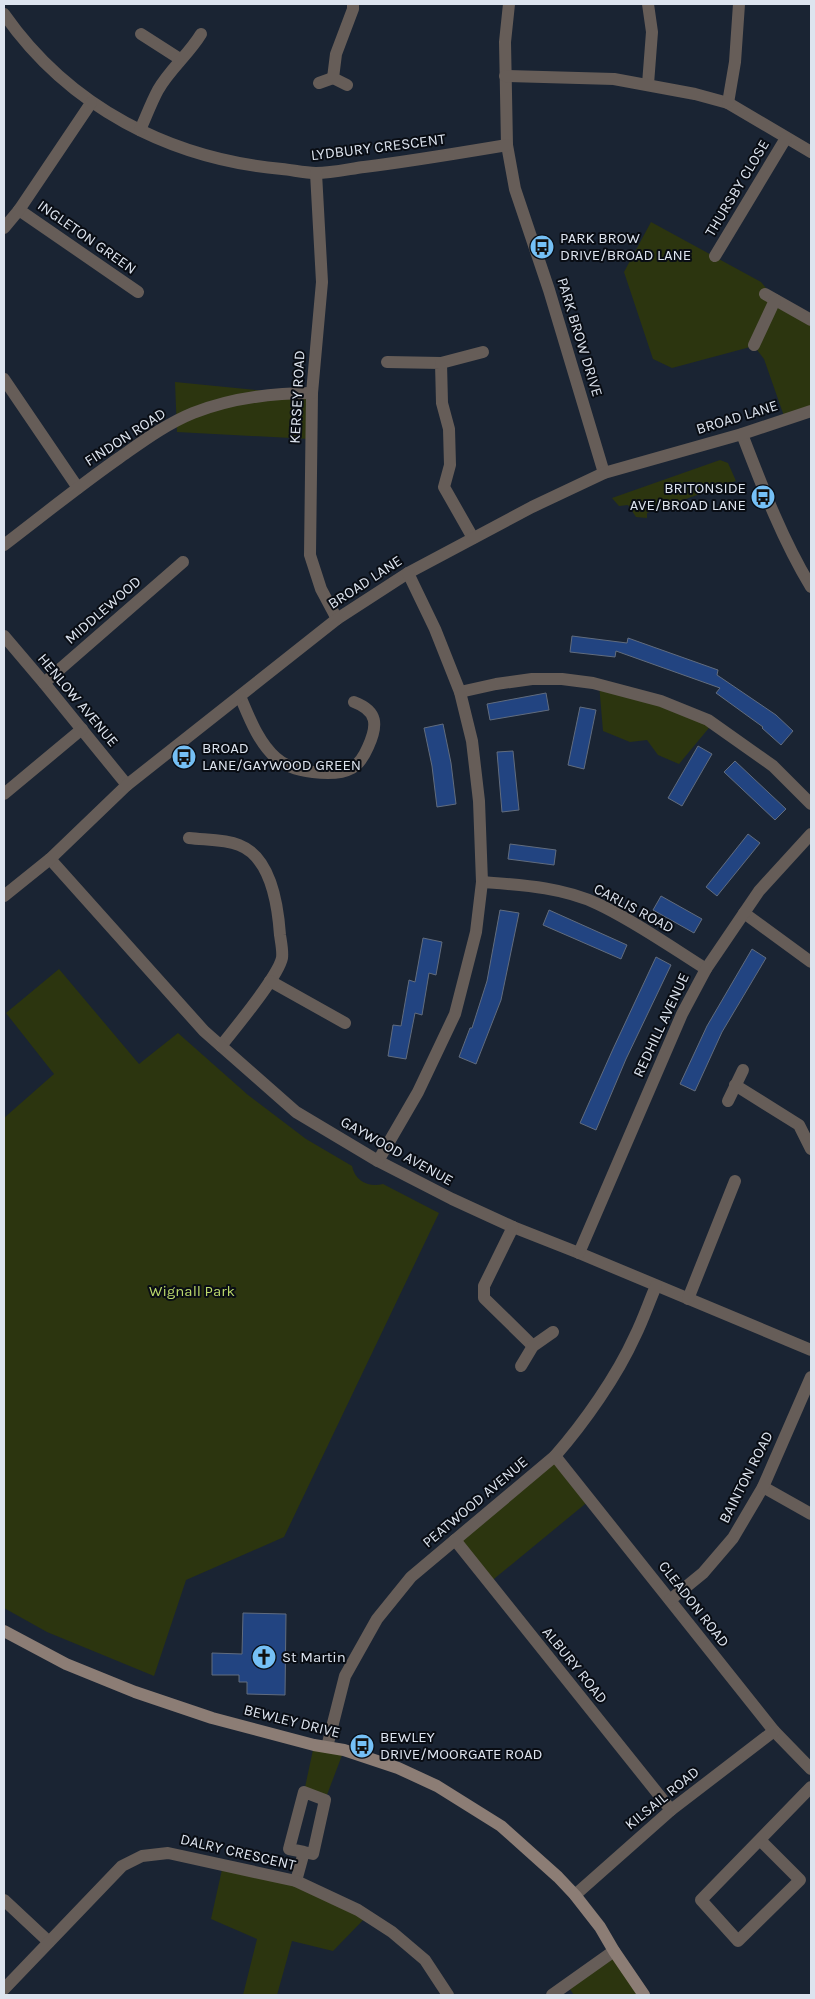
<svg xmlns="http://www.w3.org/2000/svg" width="815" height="1999" viewBox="0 0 815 1999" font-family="Karla,sans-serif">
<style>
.green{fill:#2c350f}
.building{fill:#224481;stroke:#616c7e}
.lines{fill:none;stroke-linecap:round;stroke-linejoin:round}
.street{stroke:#665d58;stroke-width:12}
.secondary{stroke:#8c7d75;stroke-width:12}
.labels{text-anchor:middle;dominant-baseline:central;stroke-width:4;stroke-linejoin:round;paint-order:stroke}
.street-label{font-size:15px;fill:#dde4ef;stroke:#090d14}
.poi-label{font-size:15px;fill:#dde4ef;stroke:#090d14;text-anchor:start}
.park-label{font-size:15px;fill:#bcd96c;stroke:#090d14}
</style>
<rect width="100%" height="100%" fill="#1a2433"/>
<!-- green -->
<g class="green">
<polygon points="651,222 761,282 776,300 811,318 811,411 785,419 764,359 754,346 672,368 653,359 624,272"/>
<polygon points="175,382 287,393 312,393 310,439 177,432"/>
<polygon points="720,460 728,463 736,481 647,513 647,518 636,517 628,505 619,506 612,498"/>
<polygon points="599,684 713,723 679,764 658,755 647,740 630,742 603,731"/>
<path d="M59 969 139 1064 178 1033 248 1095 306 1139 352 1166C355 1181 369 1188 383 1184L439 1213 284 1537 186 1580 154 1676 47 1632 4 1608V1118L54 1074 6 1013Z"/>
<polygon points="555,1456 590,1500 489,1583 455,1540"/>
<polygon points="314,1745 344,1750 325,1800 304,1792"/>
<polygon points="223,1865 307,1886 367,1916 333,1951 292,1941 277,1995 243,1995 257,1939 211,1919"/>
<polygon points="614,1951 643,1995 574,1995 567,1985"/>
</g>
<!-- building -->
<g class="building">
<polygon points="572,636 627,643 628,638 718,670 717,675 776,715 793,731 781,745 762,728 763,727 716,693 720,688 616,651 615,657 570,652"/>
<polygon points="546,693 549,710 490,720 487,704"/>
<polygon points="580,707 596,710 584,769 568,765"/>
<polygon points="443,724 451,763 456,804 437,807 432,766 424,728"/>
<polygon points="698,746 712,754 682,806 668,798"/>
<polygon points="513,751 519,810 502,812 497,752"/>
<polygon points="735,761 786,809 775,820 724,772"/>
<polygon points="748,834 760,843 717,896 706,887"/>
<polygon points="510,844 556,850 554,865 508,859"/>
<polygon points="661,896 702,919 694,933 653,910"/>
<polygon points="500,910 519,913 501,1000 476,1064 459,1057 470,1028 472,1028 487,981"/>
<polygon points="549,910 627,945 621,959 543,925"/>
<polygon points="423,938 442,942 436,975 429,973 422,1015 415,1013 406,1059 388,1056 393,1025 401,1026 409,980 415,982"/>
<polygon points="752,949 766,958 722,1032 695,1091 680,1084 707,1026"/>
<polygon points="656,957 671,965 626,1059 596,1130 580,1123 613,1049"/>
<polygon points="243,1613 286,1614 285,1695 247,1694 247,1682 239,1682 239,1675 212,1675 212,1653 242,1654"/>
</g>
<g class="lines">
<!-- street -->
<g class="street">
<polyline points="509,4 505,42 507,145 515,189 549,290 604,473"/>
<polyline points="648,4 652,32 648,84"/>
<path d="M4 14C69 107 170 159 282 169 293 170 304 173 316 173 332 173 349 169 364 167 412 161 459 153 507 145"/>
<polyline points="141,34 180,59"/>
<polyline points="505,76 614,79 695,94 728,103 811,152"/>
<polyline points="319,83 333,78"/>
<polyline points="347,85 333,78 336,54 353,9 353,4"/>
<polyline points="728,103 735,62 739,4"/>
<path d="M140 130C146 117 151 103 158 90 170 69 189 54 201 34"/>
<polyline points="316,173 322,282 312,393 310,555 321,589 337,619"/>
<polyline points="19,210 138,292"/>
<polyline points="4,228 19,210 91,103"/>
<polyline points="715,256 786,138"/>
<polyline points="765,294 811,320"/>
<polyline points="754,345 775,300"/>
<polyline points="387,362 441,363 442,403 449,429 450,465 444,487 473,538"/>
<polyline points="441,363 483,352"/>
<polyline points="4,379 78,488"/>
<path d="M742 434C762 486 782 539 811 587"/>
<path d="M4 545C42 516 79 486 119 458 142 442 166 424 193 413 231 398 271 393 312 393"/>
<polyline points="4,636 44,683 127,785"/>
<polyline points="44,683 183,562"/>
<polyline points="460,692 496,684 532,679 562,679 593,683 661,701 708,720 773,766 811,804"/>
<path d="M240 696C249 717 258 742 276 758 291 772 334 778 352 768 359 764 365 754 368 747 378 725 378 711 354 702"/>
<polyline points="4,794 82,729"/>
<path d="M189 838C205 840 224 839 239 845 271 857 278 906 280 935 281 942 283 951 282 958 278 977 235 1028 221 1046"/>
<polyline points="50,859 204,1031 296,1112 378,1161 452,1199 513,1227 579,1253 811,1350"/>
<path d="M482 882C521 885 562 887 598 904 636 922 671 947 706 969"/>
<polyline points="4,896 50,859 127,785 337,619 408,573 532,507 604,473 742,434 811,411"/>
<polyline points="744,913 811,962"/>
<polyline points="270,981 345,1023"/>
<polyline points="735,1085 799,1125 811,1149"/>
<polyline points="728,1101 743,1070"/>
<polyline points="378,1161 418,1092 455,1014 476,932 482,882 479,801 472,741 460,692 435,629 408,573"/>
<polyline points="513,1227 484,1286 484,1298 533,1346"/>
<polyline points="579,1253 682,1014 706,969 759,891 811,834"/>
<polyline points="688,1299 735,1181"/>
<polyline points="521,1366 533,1346 553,1332"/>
<polyline points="555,1456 774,1731 811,1769"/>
<polyline points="763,1487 811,1514"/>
<polyline points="455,1540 671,1810"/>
<polyline points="670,1600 703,1573 733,1538 763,1487 811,1377"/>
<path d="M327 1747 345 1676 377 1619 411 1577 555 1456C584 1423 617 1376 635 1336 643 1320 649 1302 656 1286"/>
<polyline points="760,1840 800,1880 738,1941 701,1900 811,1787"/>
<polyline points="296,1881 304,1852 289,1849 304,1792 325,1800 313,1854 304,1852"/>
<polyline points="575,1895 671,1810 774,1731"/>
<polyline points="4,1900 49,1942"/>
<polyline points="4,1989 122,1866 142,1856 168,1853 296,1881 358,1910 392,1932 425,1960 448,1995"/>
<polyline points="552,1995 614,1951"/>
</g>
<!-- secondary -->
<polyline class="secondary" points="4,1631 66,1664 135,1692 212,1718 314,1745 344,1750 398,1768 437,1786 501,1826 558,1877 575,1895 600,1927 614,1951 644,1995"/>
</g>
<!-- icons -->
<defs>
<symbol id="bus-disc" viewBox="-11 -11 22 22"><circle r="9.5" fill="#75c0f6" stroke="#090d14"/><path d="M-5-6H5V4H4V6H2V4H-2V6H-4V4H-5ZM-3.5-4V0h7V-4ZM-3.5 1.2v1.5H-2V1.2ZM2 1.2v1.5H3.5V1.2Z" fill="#111"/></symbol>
<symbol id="church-disc" viewBox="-11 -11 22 22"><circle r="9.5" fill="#75c0f6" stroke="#090d14"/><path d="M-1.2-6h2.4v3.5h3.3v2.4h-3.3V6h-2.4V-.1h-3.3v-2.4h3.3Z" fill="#111"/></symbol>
</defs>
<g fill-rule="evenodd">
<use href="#bus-disc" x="528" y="233" width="28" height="28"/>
<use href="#bus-disc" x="749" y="483" width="28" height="28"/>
<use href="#bus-disc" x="170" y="743" width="28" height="28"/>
<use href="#church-disc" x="250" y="1643" width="28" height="28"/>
<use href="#bus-disc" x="348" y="1732" width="28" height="28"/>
</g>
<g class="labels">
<!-- street labels -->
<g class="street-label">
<text transform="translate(378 147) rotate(-7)">LYDBURY CRESCENT</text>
<text transform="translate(737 188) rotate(-59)">THURSBY CLOSE</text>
<text transform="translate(87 237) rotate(35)">INGLETON GREEN</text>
<text transform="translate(580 337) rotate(73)">PARK BROW DRIVE</text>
<text transform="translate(297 397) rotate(-87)">KERSEY ROAD</text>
<text transform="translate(737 417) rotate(-17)">BROAD LANE</text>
<text transform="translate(125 437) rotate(-33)">FINDON ROAD</text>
<text transform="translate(365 582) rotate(-33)">BROAD LANE</text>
<text transform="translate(103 610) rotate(-41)">MIDDLEWOOD</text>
<text transform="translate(78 700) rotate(50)">HENLOW AVENUE</text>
<text transform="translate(634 908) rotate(28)">CARLIS ROAD</text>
<text transform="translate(661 1025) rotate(-65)">REDHILL AVENUE</text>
<text transform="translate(397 1151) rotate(29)">GAYWOOD AVENUE</text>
<text transform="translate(746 1477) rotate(-63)">BAINTON ROAD</text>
<text transform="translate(475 1502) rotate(-40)">PEATWOOD AVENUE</text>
<text transform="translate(694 1604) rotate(52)">CLEADON ROAD</text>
<text transform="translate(575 1665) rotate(51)">ALBURY ROAD</text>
<text transform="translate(292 1721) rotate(14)">BEWLEY DRIVE</text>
<text transform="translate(662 1798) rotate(-39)">KILSAIL ROAD</text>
<text transform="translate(238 1852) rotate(13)">DALRY CRESCENT</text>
</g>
<!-- poi labels -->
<g class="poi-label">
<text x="560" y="238">PARK BROW<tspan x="560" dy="17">DRIVE/BROAD LANE</tspan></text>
<text x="746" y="488" text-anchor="end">BRITONSIDE<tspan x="746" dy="17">AVE/BROAD LANE</tspan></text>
<text x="202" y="748">BROAD<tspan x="202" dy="17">LANE/GAYWOOD GREEN</tspan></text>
<text x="282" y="1657">St Martin</text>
<text x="380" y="1737">BEWLEY<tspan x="380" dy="17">DRIVE/MOORGATE ROAD</tspan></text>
</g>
<!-- park labels -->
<g class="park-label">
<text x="192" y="1291">Wignall Park</text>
</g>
</g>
<!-- border -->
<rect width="815" height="1999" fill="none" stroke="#dde4ef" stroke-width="10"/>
</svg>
